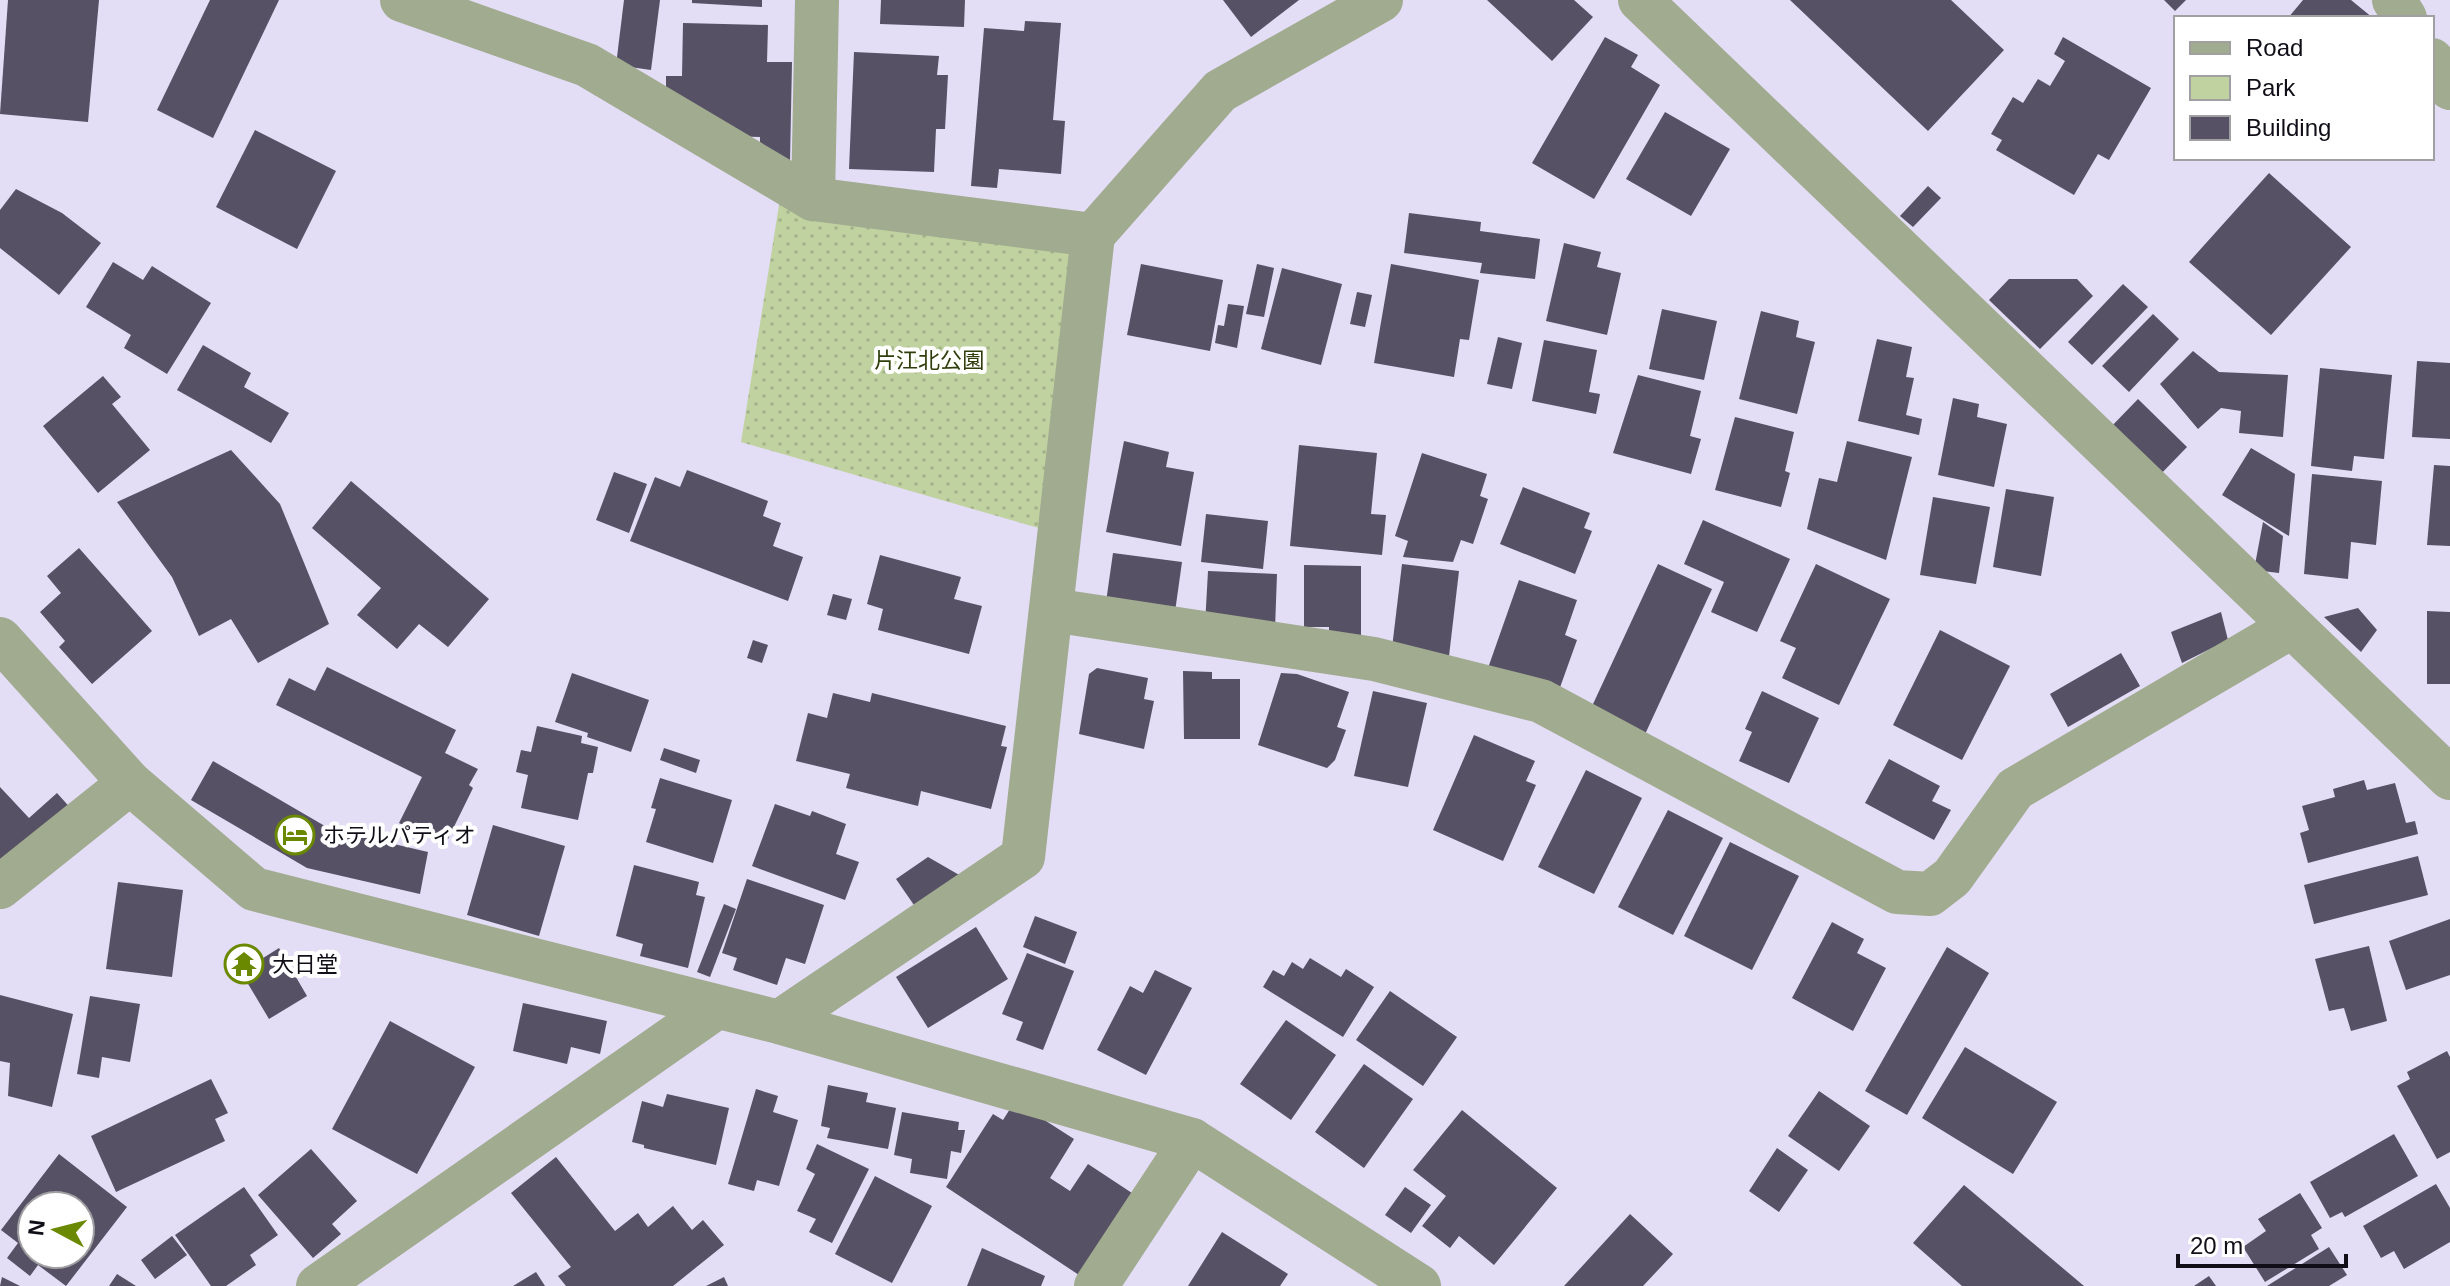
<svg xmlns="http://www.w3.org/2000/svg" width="2450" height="1286" viewBox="0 0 2450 1286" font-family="Arial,'Noto Sans JP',sans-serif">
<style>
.green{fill:url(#green-dots)}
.building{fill:#565165;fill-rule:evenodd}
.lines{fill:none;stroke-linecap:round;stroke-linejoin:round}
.minor{stroke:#a1ab8f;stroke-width:44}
.labels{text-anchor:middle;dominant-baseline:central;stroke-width:8;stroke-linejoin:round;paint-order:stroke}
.park-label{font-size:22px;fill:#303e0c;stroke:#fff}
.poi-label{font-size:22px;fill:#110e17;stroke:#fff;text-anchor:start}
</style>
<defs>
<pattern id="green-dots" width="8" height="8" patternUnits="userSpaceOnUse" patternTransform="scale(2)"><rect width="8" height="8" fill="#c1d2a1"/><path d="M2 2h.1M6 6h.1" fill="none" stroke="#a5b38a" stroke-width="1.8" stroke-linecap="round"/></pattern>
</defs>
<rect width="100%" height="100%" fill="#e3ddf6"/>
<!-- green -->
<polygon class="green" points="780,199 1078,255 1042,529 741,442"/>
<!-- building -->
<g class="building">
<polygon points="8,0 99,0 88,122 0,114"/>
<polygon points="210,0 279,0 213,138 157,110"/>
<polygon points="624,0 660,0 651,70 616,65"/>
<polygon points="692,0 762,0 762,7 692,3"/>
<polygon points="881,0 965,0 964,27 880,24"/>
<polygon points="1223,0 1299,0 1251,37"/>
<polygon points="1487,0 1574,0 1593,17 1552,61"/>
<polygon points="1790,0 1951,0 2004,50 1928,131"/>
<polygon points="2164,0 2186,0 2175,11"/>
<polygon points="2303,0 2351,0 2373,18 2288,18"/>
<polygon points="1025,21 1061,23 1053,120 1065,121 1061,174 999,169 997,188 971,186 984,28 1024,31"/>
<polygon points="683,23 768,25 767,62 792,62 790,161 760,160 760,137 725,136 666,104 666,76 682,76"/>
<polygon points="1605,37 1638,55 1631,67 1660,85 1594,199 1532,163"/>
<polygon points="2063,37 2151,88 2109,160 2098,154 2074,195 1996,150 2002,140 1991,134 2013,97 2023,103 2038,79 2050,86 2065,61 2054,54"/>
<polygon points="854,52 939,56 937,75 948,75 945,129 936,129 934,172 849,169"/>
<polygon points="1665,112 1730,149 1691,216 1626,179"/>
<polygon points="255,130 336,171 297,249 216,207"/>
<polygon points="2269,173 2351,247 2271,335 2189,262"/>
<polygon points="1928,186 1941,198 1913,227 1900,216"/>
<polygon points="16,189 62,213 101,243 59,295 0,248 0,210"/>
<polygon points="1409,213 1481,222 1480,231 1540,239 1535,279 1480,273 1482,263 1404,253"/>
<polygon points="1564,243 1601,252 1597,267 1621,273 1607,335 1546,321"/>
<polygon points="113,262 143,280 152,266 211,303 167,374 124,348 131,335 86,307"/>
<polygon points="1141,264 1223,280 1210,351 1127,335"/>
<polygon points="1257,264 1274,268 1264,317 1246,314"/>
<polygon points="1391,264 1479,280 1469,340 1460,339 1454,377 1374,363"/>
<polygon points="1282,268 1342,284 1321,365 1261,349"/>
<polygon points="2009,279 2077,279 2093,296 2040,349 1989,300"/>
<polygon points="2123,284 2148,307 2092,365 2068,342"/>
<polygon points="1357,292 1372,295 1365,327 1350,324"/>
<polygon points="1228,304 1244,306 1237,348 1215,343 1218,325 1224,326"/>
<polygon points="1662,309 1717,321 1704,380 1649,369"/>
<polygon points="1761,311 1799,321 1796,337 1815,342 1797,414 1739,399"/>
<polygon points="2153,314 2179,339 2129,392 2102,366"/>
<polygon points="1498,337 1522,343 1512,389 1487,384"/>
<polygon points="1877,339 1912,347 1906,377 1914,378 1906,415 1922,419 1919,435 1858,421"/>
<polygon points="1544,340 1597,350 1589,392 1600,394 1596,414 1532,401"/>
<polygon points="203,345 251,373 244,387 289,413 271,443 177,390"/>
<polygon points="2193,351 2219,372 2288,375 2283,437 2239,433 2241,411 2221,408 2198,429 2160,384"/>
<polygon points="2417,361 2450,363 2450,439 2412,437"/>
<polygon points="2320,368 2392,375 2384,459 2354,456 2352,471 2311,466"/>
<polygon points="1638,375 1701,391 1690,436 1701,439 1691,474 1613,453"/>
<polygon points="103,376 121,397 112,404 150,450 98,493 43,426"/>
<polygon points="1953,398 1979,404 1977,417 2007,424 1994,487 1938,475"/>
<polygon points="2138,399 2187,447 2157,478 2108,430"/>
<polygon points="1735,417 1794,432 1785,471 1790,473 1781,507 1715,490"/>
<polygon points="1124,441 1169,452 1166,467 1194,472 1181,546 1106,532"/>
<polygon points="1847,441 1912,457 1886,560 1807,529 1819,478 1837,482"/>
<polygon points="1299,445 1377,453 1371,514 1386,515 1382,555 1290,546"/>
<polygon points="2251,448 2295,474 2289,536 2222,495"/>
<polygon points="231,450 280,504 329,624 258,663 231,619 199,636 172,577 117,502"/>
<polygon points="1422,453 1487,474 1480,496 1488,499 1473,544 1461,540 1453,562 1403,557 1408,541 1395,536"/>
<polygon points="2434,465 2450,466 2450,546 2427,545"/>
<polygon points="687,470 768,501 763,516 781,523 773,546 803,557 788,601 630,541 655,477 680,487"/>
<polygon points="614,472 647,484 629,533 596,520"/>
<polygon points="2312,474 2382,481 2376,545 2351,542 2348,579 2304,574"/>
<polygon points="351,481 489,599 448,647 419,624 397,649 357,615 381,588 312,528"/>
<polygon points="1523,487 1590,513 1584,528 1592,531 1575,574 1500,544"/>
<polygon points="2006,489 2054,497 2041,576 1993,567"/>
<polygon points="1933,497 1990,507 1976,584 1920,575"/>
<polygon points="1206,514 1268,521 1263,569 1201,562"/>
<polygon points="1703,520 1790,559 1757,632 1711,612 1724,582 1684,564"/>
<polygon points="2263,522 2283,536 2279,573 2254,570"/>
<polygon points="79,548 152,631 92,684 59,647 65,641 40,612 61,593 47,576"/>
<polygon points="1113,553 1182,562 1174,619 1105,609"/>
<polygon points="880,555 961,577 954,599 982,606 969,654 878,630 883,609 867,604"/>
<polygon points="1402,564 1459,571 1449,656 1392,648"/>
<polygon points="1658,564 1712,589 1641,743 1587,717"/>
<polygon points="1816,564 1890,599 1839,705 1782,678 1796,648 1780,641"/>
<polygon points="1304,565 1361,566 1361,639 1329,639 1329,627 1304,627"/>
<polygon points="1208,571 1277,574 1275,629 1205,625"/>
<polygon points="1519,580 1577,600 1565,635 1577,640 1558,693 1488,668"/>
<polygon points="833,594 852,599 846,620 827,615"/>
<polygon points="2358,608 2377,630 2361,652 2324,617"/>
<polygon points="2427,611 2450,612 2450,684 2427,684"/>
<polygon points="2221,612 2228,640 2182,663 2171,632"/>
<polygon points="1940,630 2010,666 1962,760 1893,725"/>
<polygon points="753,640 768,645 762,663 747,658"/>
<polygon points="2121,653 2140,686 2068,727 2050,694"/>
<polygon points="327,667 456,730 445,753 478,769 469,785 473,788 445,845 399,823 422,777 276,705 289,678 315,691"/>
<polygon points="1097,668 1148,678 1144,699 1154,701 1144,749 1079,734 1089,674"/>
<polygon points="1183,671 1212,672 1212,679 1240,679 1240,739 1184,739"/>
<polygon points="572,673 649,700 631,752 587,737 588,733 555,722"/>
<polygon points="1281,673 1297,674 1349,692 1337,727 1346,730 1335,760 1327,768 1258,745"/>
<polygon points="1373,691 1427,703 1408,787 1354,776"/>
<polygon points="1762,691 1819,718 1789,783 1739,761 1752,732 1745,729"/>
<polygon points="833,693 870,702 872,693 1006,726 1001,746 1007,747 991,809 921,791 918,806 846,788 850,774 796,761 808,713 827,718"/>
<polygon points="537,726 582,736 581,743 598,747 593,773 588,773 578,820 521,808 528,775 516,772 521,750 531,752"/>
<polygon points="1474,735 1535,761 1526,781 1536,785 1503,861 1433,830"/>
<polygon points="664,748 700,760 696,773 660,760"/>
<polygon points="1889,759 1940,786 1932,801 1951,810 1934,840 1865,803"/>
<polygon points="213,761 330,829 428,852 420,894 307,868 191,800"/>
<polygon points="1586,770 1642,798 1594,894 1538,867"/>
<polygon points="660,778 732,800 713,863 646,842 656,809 651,808"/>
<polygon points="2364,780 2367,790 2395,783 2406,823 2415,821 2418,834 2308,863 2300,833 2309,830 2302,806 2335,797 2333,789"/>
<polygon points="0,787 29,818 57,793 74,812 0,879"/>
<polygon points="775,804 810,816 812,811 846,824 836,854 859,862 845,900 752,866"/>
<polygon points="1668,810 1723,838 1673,935 1618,907"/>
<polygon points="493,825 565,846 539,936 467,915"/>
<polygon points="1730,842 1799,876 1752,970 1684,936"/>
<polygon points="2418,856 2428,895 2314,924 2304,885"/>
<polygon points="928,857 961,876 916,908 896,879"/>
<polygon points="634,865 699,882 696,895 705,897 688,968 640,956 643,944 616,936"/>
<polygon points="747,879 824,905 805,964 786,958 777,985 733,970 737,958 722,953"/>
<polygon points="118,882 183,890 172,977 106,969"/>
<polygon points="724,904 736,909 710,977 697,972"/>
<polygon points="1035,916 1077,932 1065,964 1023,947"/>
<polygon points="2450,919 2450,975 2406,990 2389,941"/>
<polygon points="1832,922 1864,939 1857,953 1886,968 1853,1031 1792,998"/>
<polygon points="976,927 1008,979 928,1028 896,977"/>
<polygon points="2369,946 2387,1021 2351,1031 2344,1008 2329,1011 2315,959"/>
<polygon points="1947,947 1989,973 1907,1115 1865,1091"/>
<polygon points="279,948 307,996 269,1019 241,972"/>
<polygon points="1027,953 1074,971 1043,1050 1016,1040 1023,1022 1002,1014"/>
<polygon points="1310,958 1341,977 1346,969 1374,987 1343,1037 1263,987 1273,970 1284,976 1292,962 1303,969"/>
<polygon points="1155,970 1192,988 1146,1075 1097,1050 1130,986 1143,993"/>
<polygon points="1390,991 1457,1037 1423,1086 1356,1040"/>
<polygon points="0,995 73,1014 52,1107 8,1096 10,1063 0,1061"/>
<polygon points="90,996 140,1004 130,1062 102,1057 99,1078 77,1074"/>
<polygon points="523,1003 607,1021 600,1054 571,1047 567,1064 513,1051"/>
<polygon points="1286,1020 1336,1055 1291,1120 1240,1084"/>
<polygon points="390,1021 475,1067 417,1174 332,1129"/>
<polygon points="1965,1047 2057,1102 2013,1174 1922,1118"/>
<polygon points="2447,1051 2450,1057 2450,1152 2437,1159 2397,1086 2410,1079 2407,1072"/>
<polygon points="1364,1064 1413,1099 1364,1168 1315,1132"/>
<polygon points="211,1079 228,1113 215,1119 225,1141 116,1192 91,1136"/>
<polygon points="828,1085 868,1093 866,1102 896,1108 888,1149 827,1138 830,1128 821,1126"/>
<polygon points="756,1089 778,1096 773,1112 798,1120 779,1186 757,1180 754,1191 728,1184"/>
<polygon points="1819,1091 1870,1126 1839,1171 1788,1136"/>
<polygon points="667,1094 729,1108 716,1165 644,1148 644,1145 632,1142 642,1101 663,1107"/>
<polygon points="1015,1101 1074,1139 1050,1178 1070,1191 1088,1164 1138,1197 1085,1279 946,1187 993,1114 1003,1120"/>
<polygon points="1462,1110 1557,1188 1494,1265 1459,1236 1450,1248 1422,1226 1446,1196 1413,1170"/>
<polygon points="902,1112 959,1122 958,1130 965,1130 961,1153 951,1151 947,1179 910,1173 912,1159 894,1155"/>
<polygon points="2394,1134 2418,1176 2345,1217 2342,1212 2330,1218 2310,1182"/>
<polygon points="817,1144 869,1169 832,1243 809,1232 816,1219 797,1211 815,1174 806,1169"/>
<polygon points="1777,1148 1808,1170 1779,1212 1749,1191"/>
<polygon points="311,1149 357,1201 332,1224 341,1234 313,1258 258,1195"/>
<path d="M59 1154 127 1207 66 1286 38 1265 30 1276 7 1258 18 1243 1 1230ZM32 1206H80V1254H32Z"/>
<polygon points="556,1157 615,1231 638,1213 648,1227 673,1206 692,1230 703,1220 724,1245 673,1286 566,1286 558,1276 571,1267 511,1193"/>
<polygon points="875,1176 932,1206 892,1283 835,1254"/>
<polygon points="2436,1184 2450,1208 2450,1242 2404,1269 2394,1251 2381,1258 2363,1226"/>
<polygon points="1964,1185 2084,1286 1962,1286 1913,1243"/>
<polygon points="244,1187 278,1235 250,1255 256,1265 226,1286 211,1286 175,1235"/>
<polygon points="1405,1187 1431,1205 1411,1233 1385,1215"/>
<polygon points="2300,1193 2322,1228 2311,1235 2319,1249 2265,1282 2243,1247 2266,1231 2258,1219"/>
<polygon points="1630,1214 1673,1254 1643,1286 1564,1286"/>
<polygon points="1222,1232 1288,1274 1280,1286 1188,1286"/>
<polygon points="172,1236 187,1255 155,1279 141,1260"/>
<polygon points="2329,1247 2347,1275 2329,1286 2267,1286"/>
<polygon points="982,1248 1045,1276 1041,1286 967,1286"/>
<polygon points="536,1272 545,1286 513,1286"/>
<polygon points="117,1274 136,1286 109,1286"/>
<polygon points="2209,1276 2216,1286 2194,1286"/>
<polygon points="2,1277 20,1286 0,1286"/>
<polygon points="724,1277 728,1286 706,1286"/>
</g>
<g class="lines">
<!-- minor -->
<g class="minor">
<polyline points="402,0 587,65 813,199 1093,235 1220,91 1381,0"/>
<polyline points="1640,0 2450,778"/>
<polyline points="2394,0 2405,18"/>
<polyline points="2432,60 2450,88"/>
<polyline points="813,199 817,0"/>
<polyline points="1052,610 1374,659 1541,701 1897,892 1930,894 1952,877 2015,789 2291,627"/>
<polyline points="0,639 130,783 254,889 779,1022 1192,1140 1419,1286"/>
<polyline points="0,887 130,783"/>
<polyline points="779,1022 1023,857 1093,235"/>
<polyline points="318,1286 717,1007"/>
<polyline points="1096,1286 1192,1140"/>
</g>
</g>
<!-- icons -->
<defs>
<symbol id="hotel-ring" viewBox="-11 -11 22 22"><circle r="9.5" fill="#fff" stroke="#6b8801" stroke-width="1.5"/><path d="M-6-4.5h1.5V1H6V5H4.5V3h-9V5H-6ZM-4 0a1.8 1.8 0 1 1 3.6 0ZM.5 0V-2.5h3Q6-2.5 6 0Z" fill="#6b8801"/></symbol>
<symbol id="temple-ring" viewBox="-11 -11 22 22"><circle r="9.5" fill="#fff" stroke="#6b8801" stroke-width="1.5"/><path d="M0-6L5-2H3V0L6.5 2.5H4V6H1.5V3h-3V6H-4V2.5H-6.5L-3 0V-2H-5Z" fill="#6b8801"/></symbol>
</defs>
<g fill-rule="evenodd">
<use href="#hotel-ring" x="273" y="813" width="44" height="44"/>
<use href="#temple-ring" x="222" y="942" width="44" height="44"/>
</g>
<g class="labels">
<!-- park labels -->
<g class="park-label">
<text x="929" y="360">片江北公園</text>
</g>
<!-- poi labels -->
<g class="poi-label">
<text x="323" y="835">ホテルパティオ</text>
<text x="272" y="964">大日堂</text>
</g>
</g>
<!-- legend -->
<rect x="2174" y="16" width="260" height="144" fill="#ffffff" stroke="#a09fa2" stroke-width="2"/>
<rect x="2190" y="42" width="40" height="12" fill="#a1ab8f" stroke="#a09fa2" stroke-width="2"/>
<text x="2246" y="56" font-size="24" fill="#110e17">Road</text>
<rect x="2190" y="76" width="40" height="24" fill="#c1d2a1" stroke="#a09fa2" stroke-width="2"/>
<text x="2246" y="96" font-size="24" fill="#110e17">Park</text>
<rect x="2190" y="116" width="40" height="24" fill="#565165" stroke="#a09fa2" stroke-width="2"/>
<text x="2246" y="136" font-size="24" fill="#110e17">Building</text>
<!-- north arrow -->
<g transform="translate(56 1230) rotate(277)"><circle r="38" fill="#ffffff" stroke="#a09fa2" stroke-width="2"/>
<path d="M0-6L14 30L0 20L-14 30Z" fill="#6b8801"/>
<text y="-12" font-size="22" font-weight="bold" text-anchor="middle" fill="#110e17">N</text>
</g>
<!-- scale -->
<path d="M2178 1254v12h168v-12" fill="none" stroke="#110e17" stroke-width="4"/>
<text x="2190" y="1254" font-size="24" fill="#110e17" stroke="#ffffff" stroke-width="6" paint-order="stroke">20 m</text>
</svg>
